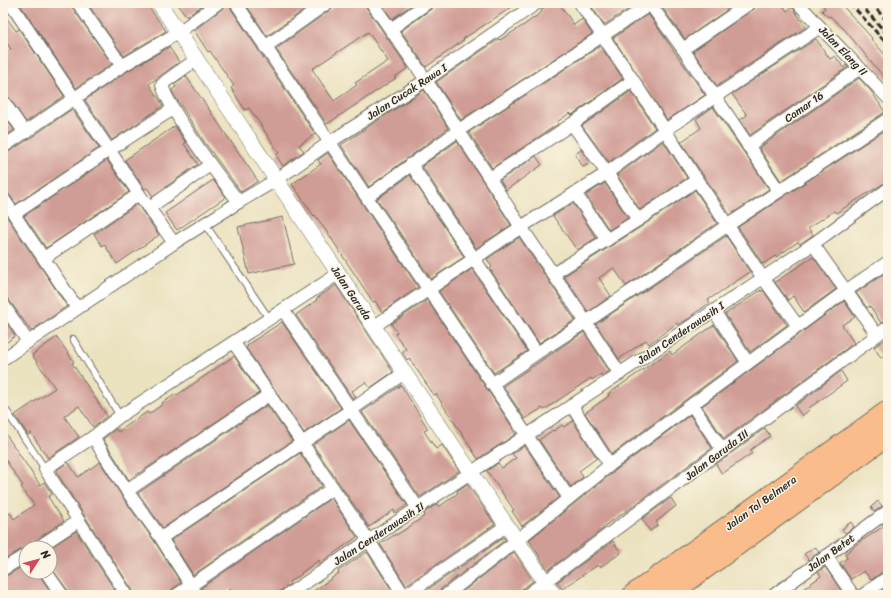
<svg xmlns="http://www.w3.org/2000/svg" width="891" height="598" viewBox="0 0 891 598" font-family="Sriracha,sans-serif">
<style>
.building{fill:#d09d96;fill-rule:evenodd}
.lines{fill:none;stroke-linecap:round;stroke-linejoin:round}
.service-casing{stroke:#6e6b5f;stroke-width:8}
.minor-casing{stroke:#6e6b5f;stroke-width:14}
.tertiary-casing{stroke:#6e6b5f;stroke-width:16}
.motorway-casing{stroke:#6e6b5f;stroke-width:24}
.service{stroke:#fff;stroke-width:6}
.minor{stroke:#fff;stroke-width:12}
.tertiary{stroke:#fff;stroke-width:15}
.motorway{stroke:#fabc8b;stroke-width:22}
.rail{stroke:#2b2b2b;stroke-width:3;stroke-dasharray:6 3;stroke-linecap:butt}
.labels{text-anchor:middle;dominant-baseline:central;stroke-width:3;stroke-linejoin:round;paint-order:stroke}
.street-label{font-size:11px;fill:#2b2b2b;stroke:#fcf5e5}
</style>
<rect width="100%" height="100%" fill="#fcf5e5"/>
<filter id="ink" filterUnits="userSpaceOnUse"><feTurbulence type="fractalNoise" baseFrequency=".025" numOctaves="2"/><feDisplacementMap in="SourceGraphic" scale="8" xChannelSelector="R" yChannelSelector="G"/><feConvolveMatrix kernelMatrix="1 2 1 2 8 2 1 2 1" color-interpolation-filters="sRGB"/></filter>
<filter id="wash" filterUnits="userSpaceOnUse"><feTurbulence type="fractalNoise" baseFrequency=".012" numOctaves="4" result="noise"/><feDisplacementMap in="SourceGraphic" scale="16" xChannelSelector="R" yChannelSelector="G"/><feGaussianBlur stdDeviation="0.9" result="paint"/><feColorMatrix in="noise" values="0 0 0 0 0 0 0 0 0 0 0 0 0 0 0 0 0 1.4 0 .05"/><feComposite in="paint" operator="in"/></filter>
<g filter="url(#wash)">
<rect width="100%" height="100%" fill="#ebe2c0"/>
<g id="blocks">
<!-- building -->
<g class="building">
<polygon points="19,3 71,3 72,7 112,64 76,88"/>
<polygon points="87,3 146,3 166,31 124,56"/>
<polygon points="177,3 205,3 187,17"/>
<polygon points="225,3 229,3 230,7 259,51 315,134 299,145 304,151 283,166 276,155 279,153 260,124 249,108 245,110 231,88 234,86 210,51 208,52 194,30 222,9"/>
<polygon points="245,3 314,3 267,36"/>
<path d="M334 3H365L366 7 408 68 395 77 396 78 327 124 276 49 331 9ZM368 32 388 61 355 83 357 85 334 101 312 69Z"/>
<polygon points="381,3 414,3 392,19"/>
<polygon points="434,3 518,3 463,39 464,40 426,67 401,31 431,9"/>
<polygon points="552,3 559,3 574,25 582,19 592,34 461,120 436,82 499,39 500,40 524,25 542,12 541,10"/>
<polygon points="589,3 638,3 604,25"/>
<polygon points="659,3 737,3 685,39"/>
<polygon points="757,3 781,3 787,11 792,7 806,27 717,86 693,51 754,9"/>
<polygon points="821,3 840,3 872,38 871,39 888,58 888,82 844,29 830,16 828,17 822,11 825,8"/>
<polygon points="3,13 16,31 19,29 64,96 26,122 9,97 3,94 3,55 11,49 4,39 7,37 3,32"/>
<polygon points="648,14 705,95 667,120 613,38"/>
<polygon points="816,39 830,59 835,56 844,68 846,65 848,67 750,135 740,120 747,115 732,94"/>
<polygon points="600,46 623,78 572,115 570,113 557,122 558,124 492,168 469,132"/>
<polygon points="169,47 179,62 149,84 163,106 112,140 85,100 126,72"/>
<polygon points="186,76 258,181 241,192 205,143 173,93 172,90 176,87 174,84"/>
<polygon points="859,78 871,91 885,112 781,181 759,148"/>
<polygon points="424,90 448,128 369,187 341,145"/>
<polygon points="631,91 655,128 609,162 582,126"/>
<polygon points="713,107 769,189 730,215 681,142 701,128 696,119"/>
<polygon points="72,109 99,148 16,204 9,194 3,191 3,154 7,153 29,139"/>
<polygon points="3,114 14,130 3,138"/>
<polygon points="175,126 186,143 184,144 198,164 153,196 147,188 145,189 125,160"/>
<polygon points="888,128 888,182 884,183 836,213 834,211 808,228 813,235 800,244 798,242 776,257 775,256 763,264 738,227"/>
<polygon points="457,141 511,225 476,248 422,166"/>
<polygon points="663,141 687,178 640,210 617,175"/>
<polygon points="581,150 590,163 583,167 575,154"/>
<polygon points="328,153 418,287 382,312 375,301 373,302 327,232 315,215 314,216 292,184 321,164 318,160"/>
<polygon points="536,156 542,165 506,190 500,180"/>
<polygon points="107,160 129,192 46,248 24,216"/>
<polygon points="410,175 464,257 431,279 377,199"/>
<polygon points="213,180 226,197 177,230 165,213"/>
<polygon points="605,183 628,218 609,230 586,195"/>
<polygon points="695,190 717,223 626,286 614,268 599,278 611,296 588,312 564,276 642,226"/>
<polygon points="573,203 596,238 577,250 553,216"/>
<polygon points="137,204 159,235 117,264 104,244 102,246 94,234"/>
<polygon points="3,211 67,306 31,331 9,300 3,297"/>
<polygon points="283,217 294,264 249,274 238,227"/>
<polygon points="726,236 750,272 708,300 710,303 692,315 693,316 678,325 677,323 649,344 646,340 619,359 596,324"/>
<polygon points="519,237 575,320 539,343 490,269 492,267 487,259"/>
<polygon points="813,257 836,289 804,312 793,296 788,300 775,282"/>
<polygon points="472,269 527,351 494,373 439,291"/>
<polygon points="888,271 888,320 881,323 870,306 867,308 856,293"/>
<polygon points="336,285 393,372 370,388 366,382 352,391 356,397 353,399 296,315 317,300 316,299"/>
<polygon points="761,290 761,292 763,290 787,325 750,352 725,314"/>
<polygon points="427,300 513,428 512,428 516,434 478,459 436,394 434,395 409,358 407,360 402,352 406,349 395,334 397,332 391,324"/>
<polygon points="844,301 855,317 842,325 854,343 724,439 702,406"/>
<polygon points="3,318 15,336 3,345"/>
<polygon points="282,322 341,408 304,433 246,348 248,346 247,345"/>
<polygon points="714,325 738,361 612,454 585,413 609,396 608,394 670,351 672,355"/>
<polygon points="584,332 609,371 603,376 601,374 592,380 591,378 544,410 542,408 525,419 503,386"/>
<polygon points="57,337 74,362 72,363 107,416 93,427 79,406 64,416 79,437 48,458 31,433 28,435 15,415 55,388 32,355"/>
<polygon points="888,338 888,353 881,358 874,347"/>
<polygon points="234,356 259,393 129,480 103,439 116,429 118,432 147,412 149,414 163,404 162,403 176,394 177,395"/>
<polygon points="841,371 847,381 809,408 810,409 802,416 795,406"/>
<polygon points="401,385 428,429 424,431 436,449 442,445 459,471 420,497 362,412"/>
<polygon points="267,405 292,441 163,528 138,493"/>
<polygon points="690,415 712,448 632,507 603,527 604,528 548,570 529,540 616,470"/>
<polygon points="349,420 407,505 395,513 394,510 369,527 313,445"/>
<polygon points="573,421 597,458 579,471 583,477 571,487 539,440 553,430 554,431 562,425 564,427"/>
<polygon points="765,428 770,436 750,450 752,453 722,474 716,464 727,457 730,454"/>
<polygon points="3,430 40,485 44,482 52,494 48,497 64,521 33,542 30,548 22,549 5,559 3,557 3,518 10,513 14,519 34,505 21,487 23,486 3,456"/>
<polygon points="524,446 526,449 527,449 559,497 522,526 512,511 514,510 487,471 498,463 502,468 516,458 512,454"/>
<polygon points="300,453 322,486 193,575 171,540"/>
<polygon points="68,462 78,477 100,462 121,495 155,542 181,583 172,589 170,595 134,595 133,591 57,473 58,472 57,470"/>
<polygon points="467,484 495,524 406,585 380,544 396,534 396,535 406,529 423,517 425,515 424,513 437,504 439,507 458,493 457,491"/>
<polygon points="331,498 357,537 320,563 319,560 301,573 302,574 289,582 290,584 275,595 234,595 230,589 222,595 204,595 201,588"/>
<polygon points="671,498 676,506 656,522 658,525 650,531 642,519"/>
<polygon points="878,501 882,506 874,512 871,507"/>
<polygon points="888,520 888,570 884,571 871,580 864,571 851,579 840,563 847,558 845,554 863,539 863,540 884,526 883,524"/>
<polygon points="851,522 854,527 845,533 842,529"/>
<polygon points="76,531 118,595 69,595 68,591 50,566 50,548"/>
<polygon points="504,537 505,540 441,589 439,595 426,595 424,592"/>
<polygon points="613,541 621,553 600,567 598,565 562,589 557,582"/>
<polygon points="815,547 819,552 809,560 804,554"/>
<polygon points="367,552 395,595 308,595 339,573 338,571"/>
<polygon points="514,552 533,581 522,589 520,595 458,595"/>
<polygon points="26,564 26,572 39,572 40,576 53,595 3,595 3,578"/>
<polygon points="825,567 844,595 795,595 821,576 818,572"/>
<polygon points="888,586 888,595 881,595 879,592"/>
</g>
</g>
</g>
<g filter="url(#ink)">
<use href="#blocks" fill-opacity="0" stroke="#6e6b5f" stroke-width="1"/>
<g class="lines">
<defs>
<g id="service">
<polyline points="205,224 270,320"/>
<polyline points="73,339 120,416"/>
<polyline points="3,406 45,469"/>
</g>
<g id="minor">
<polyline points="10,3 139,194 174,243"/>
<polyline points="78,3 122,66"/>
<polyline points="236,3 569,498"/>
<polyline points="372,3 426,80 521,227 586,322 620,374"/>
<polyline points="580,3 633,80 697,180 763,278 798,326"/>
<polyline points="750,3 683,49 779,191"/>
<polyline points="798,3 820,27 888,98"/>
<polyline points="650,4 683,49"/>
<polyline points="391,29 427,3"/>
<polyline points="265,47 327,3"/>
<path d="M197 59 166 81 162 85C167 101 177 115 186 129 202 154 220 178 239 202"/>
<polyline points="3,101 25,133"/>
<polyline points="572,124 607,173 638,220"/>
<polyline points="116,146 173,109"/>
<polyline points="748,146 860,68"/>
<polyline points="3,147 122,66 179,32 218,3"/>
<polyline points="411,164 537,353"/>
<polyline points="490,178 572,124 633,80"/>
<polyline points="575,193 607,240"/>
<polyline points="367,197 459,130 652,3"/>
<polyline points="3,198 77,308"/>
<polyline points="156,203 210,165"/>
<polyline points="14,214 109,150"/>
<polyline points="813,244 877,335"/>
<polyline points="44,258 139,194"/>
<polyline points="553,274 638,220 697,180"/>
<polyline points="3,304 28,342"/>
<polyline points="283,310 418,508"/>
<polyline points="714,311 748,363"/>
<polyline points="373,327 521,227 607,173 665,130 820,27"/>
<polyline points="234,343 369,541 403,594 407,594 506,526"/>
<polyline points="3,359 174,243 239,202 276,180 330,142 426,80 537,3"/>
<polyline points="492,384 537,353 586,322 728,225 888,119"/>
<polyline points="692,405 723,451"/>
<polyline points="572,406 610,465"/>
<polyline points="93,437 127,491 161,538 197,595"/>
<polyline points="127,491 270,394"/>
<polyline points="161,538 351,410 404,373"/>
<polyline points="37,548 78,521"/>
<polyline points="826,556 853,595"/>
<polyline points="3,569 26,555"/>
<polyline points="46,572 62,595"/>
<polyline points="127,595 45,469 93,437 120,416 338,274"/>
<polyline points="177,595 333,488"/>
<polyline points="287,595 763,278 813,244 888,189"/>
<polyline points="446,595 516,541 610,465 847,290 888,262"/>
<polyline points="527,595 888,327"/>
<polyline points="774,595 888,511"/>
<polyline points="863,595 888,577"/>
</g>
<polyline id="tertiary" points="159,3 471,473 554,595"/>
<g id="motorway">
<polyline points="634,595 888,412"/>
<polyline points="667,595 888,434"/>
</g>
</defs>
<!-- service casing -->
<use href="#service" class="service-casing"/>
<!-- minor casing -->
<use href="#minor" class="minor-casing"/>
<!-- tertiary casing -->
<use href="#tertiary" class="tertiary-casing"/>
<!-- motorway casing -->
<use href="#motorway" class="motorway-casing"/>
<!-- service -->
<use href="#service" class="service"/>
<!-- minor -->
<use href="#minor" class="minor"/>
<!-- tertiary -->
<use href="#tertiary" class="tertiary"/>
<!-- motorway -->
<use href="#motorway" class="motorway"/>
<!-- rail -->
<g class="rail">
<polyline points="850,3 888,45"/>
<polyline points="859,3 888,35"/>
<polyline points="871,3 888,22"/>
</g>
</g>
</g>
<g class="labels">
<!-- street labels -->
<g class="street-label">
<text transform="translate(843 51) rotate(46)">Jalan Elang II</text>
<text transform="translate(407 92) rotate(-33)">Jalan Cucak Rawa I</text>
<text transform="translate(804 107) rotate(-35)">Camar 16</text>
<text transform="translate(351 293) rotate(56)">Jalan Garuda</text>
<text transform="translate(681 333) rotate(-34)">Jalan Cenderawasih I</text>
<text transform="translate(717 455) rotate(-37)">Jalan Garuda III</text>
<text transform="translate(761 503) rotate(-36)">Jalan Tol Belmera</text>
<text transform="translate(379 534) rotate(-33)">Jalan Cenderawasih II</text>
<text transform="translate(831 553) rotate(-36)">Jalan Betet</text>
</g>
</g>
<!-- margin -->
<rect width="891" height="598" fill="none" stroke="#fcf5e5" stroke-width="16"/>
<!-- north arrow -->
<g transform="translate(38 560) rotate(54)"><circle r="19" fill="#fcf5e5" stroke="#a8a49b"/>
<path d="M0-3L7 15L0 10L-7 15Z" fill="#d1495b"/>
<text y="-6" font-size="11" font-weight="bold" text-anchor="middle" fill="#2b2b2b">N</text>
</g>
</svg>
